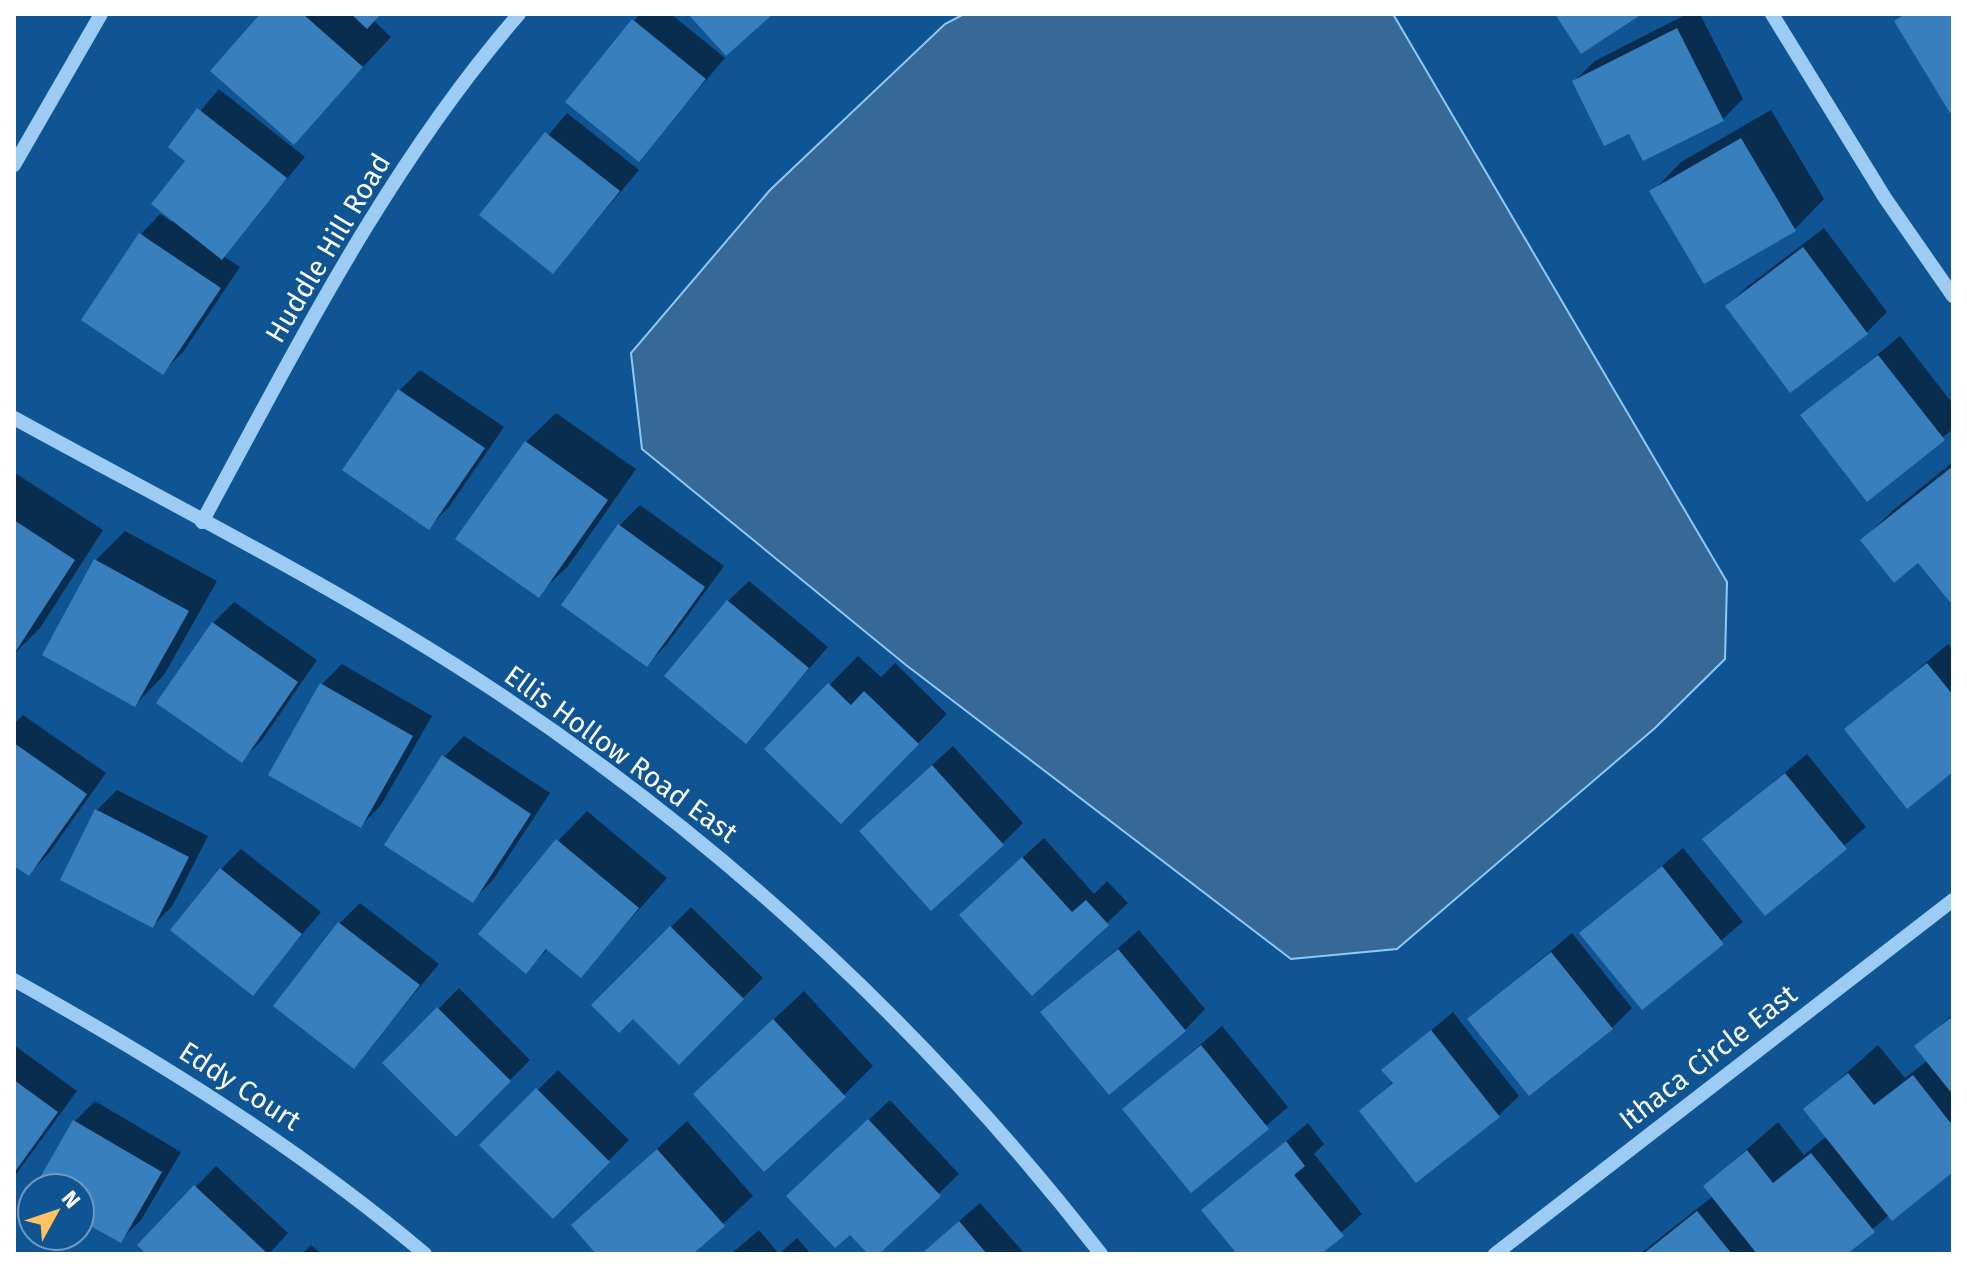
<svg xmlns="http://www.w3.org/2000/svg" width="1967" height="1268" viewBox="0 0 1967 1268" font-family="'Fira Sans',sans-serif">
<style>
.water{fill:#366996;stroke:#8dc9f8;stroke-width:2}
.shadow{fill:#0007}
.building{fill:#377fbd}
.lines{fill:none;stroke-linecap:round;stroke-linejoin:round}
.minor{stroke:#9cccf4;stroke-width:14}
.labels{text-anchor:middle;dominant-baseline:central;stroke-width:6;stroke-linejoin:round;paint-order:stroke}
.street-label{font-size:28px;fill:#fff;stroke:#0f5594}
</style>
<rect width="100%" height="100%" fill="#0f5594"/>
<!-- water -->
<polygon class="water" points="964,14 1393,14 1727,582 1725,659 1655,728 1397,949 1291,959 906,665 642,449 631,353 770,190 945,24"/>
<!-- shadow -->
<g class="shadow">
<polygon points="263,14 379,14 373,20 391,37 294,142"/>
<polygon points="640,14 671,14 725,58 639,159 634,21"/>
<polygon points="1687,14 1700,14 1743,99 1723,119 1630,131 1574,81 1595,61"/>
<polygon points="219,89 305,157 223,256 240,267 183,352 162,373 140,235 160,214 172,222 173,219 188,161 170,147"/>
<polygon points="1771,110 1824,199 1795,229 1652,192 1681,162"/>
<polygon points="567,113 639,170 553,272 482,214"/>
<polygon points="1824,228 1887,312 1867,332 1790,390 1727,306 1748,286"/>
<polygon points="1900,336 1953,404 1953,429 1867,499 1803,416"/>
<polygon points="420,370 504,427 449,507 429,527 400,390"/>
<polygon points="556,413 636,469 568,566 538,595 526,442"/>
<polygon points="1953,462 1953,597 1919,560 1863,540 1892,511"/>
<polygon points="15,473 103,530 40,628 14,654"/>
<polygon points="640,505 724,566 667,644 647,665 564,604 620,525"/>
<polygon points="125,531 217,581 164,675 135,705 96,560"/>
<polygon points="749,581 828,647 746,741 728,601"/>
<polygon points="234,602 317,660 262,740 242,760 159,703 213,623"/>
<polygon points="1948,644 1953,650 1953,770 1847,729"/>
<polygon points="858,656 881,677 895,663 947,714 870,792 766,749"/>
<polygon points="342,664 432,716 381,805 361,826 321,685"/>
<polygon points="23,715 106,773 49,853 29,874 14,863 14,724"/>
<polygon points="464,736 550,793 493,880 473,900 444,757"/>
<polygon points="953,746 1023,823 1002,844 882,810"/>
<polygon points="1807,754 1866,827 1765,913 1705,839"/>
<polygon points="117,790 208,836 173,905 153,926 97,810"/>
<polygon points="587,811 667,878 581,975 548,949 526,971 558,841"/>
<polygon points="1044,838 1094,894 1107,881 1128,903 1107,923 982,895"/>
<polygon points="1683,848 1743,922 1642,1007 1582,933"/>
<polygon points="241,849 321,912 253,993 221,869"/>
<polygon points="360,903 439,964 354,1066 276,1006 340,923"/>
<polygon points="691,907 763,978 679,1062 633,1016 593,1005"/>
<polygon points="1139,930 1205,1009 1185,1030 1043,1012"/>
<polygon points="1572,933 1632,1008 1612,1028 1470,1019"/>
<polygon points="459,988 530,1060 456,1134 385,1063"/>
<polygon points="804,991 873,1066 844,1095 725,1065"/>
<polygon points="1453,1012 1519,1096 1498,1116 1362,1111 1394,1081 1384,1070"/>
<polygon points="1953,1014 1953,1170 1889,1215 1844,1254 1640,1254 1713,1196 1705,1186 1778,1122 1804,1155 1827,1136 1806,1109 1878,1045 1905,1078 1928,1060 1917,1047"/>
<polygon points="1222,1026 1288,1107 1191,1190 1125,1109"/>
<polygon points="14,1045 77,1091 14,1177"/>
<polygon points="558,1070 629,1140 553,1217 482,1145"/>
<polygon points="890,1100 959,1174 876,1254 871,1254 809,1176"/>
<polygon points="95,1101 181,1152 141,1220 120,1241 91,1224 80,1234 80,1188 36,1188 75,1121"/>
<polygon points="687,1121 753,1196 690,1254 599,1254 574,1225"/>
<polygon points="1308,1123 1324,1144 1314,1154 1362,1214 1317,1254 1240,1254 1204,1210"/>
<polygon points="216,1166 288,1233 269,1254 149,1254 140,1245"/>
<polygon points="32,1195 32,1214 24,1209"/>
<polygon points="980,1203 1025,1254 921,1254"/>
<polygon points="759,1230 779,1254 731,1254"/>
<polygon points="797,1238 811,1254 779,1254"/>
<polygon points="311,1245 322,1254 302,1254"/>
</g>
<!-- building -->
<g class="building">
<polygon points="260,14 303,14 363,67 294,145 210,71"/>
<polygon points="351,14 381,14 367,29"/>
<polygon points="688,14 773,14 726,56"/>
<polygon points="1555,14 1642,14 1581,54"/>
<polygon points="1905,14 1953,14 1953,111 1950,113 1894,21"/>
<polygon points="632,19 706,79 639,162 565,102"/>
<polygon points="1677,28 1724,121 1643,161 1629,134 1604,146 1572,81"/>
<polygon points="197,108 287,178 222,260 151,204 185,161 168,147"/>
<polygon points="545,132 620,191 553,274 479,215"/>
<polygon points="1741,138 1796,231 1704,284 1649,191"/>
<polygon points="139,233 221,288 163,375 81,320"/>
<polygon points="1803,247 1868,334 1790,393 1725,306"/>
<polygon points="1878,355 1945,440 1867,502 1800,415"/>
<polygon points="398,389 485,448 429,530 342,470"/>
<polygon points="525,441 608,500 539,598 455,539"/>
<polygon points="1953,466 1953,600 1950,602 1918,563 1894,583 1860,540"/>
<polygon points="14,520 75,560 14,654"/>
<polygon points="618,524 705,587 647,667 561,605"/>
<polygon points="94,559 189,611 135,707 42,655"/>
<polygon points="727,600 809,668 746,744 664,676"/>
<polygon points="212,622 298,682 242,763 156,703"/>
<polygon points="1927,663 1953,695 1953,772 1907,809 1844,729"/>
<polygon points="320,683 413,736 361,828 268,775"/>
<polygon points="828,683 851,705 864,691 919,744 841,824 764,749"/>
<polygon points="14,743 87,794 29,876 14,866"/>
<polygon points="442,755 531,814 473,903 384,845"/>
<polygon points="932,765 1004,845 931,911 859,831"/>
<polygon points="1785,773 1847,849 1765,916 1702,839"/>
<polygon points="95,809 189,857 153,928 60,880"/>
<polygon points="556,839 639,908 581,978 546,949 526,974 478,934"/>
<polygon points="1022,857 1072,912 1086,900 1109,925 1032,996 959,915"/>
<polygon points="1662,866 1724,944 1642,1010 1579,933"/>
<polygon points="220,868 302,934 253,996 170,930"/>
<polygon points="338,922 420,985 354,1069 273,1006"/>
<polygon points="670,926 744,999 679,1065 633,1019 619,1033 591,1005"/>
<polygon points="1118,949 1186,1031 1109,1095 1040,1012"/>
<polygon points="1551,952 1613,1029 1529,1096 1467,1019"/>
<polygon points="437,1007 511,1081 456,1137 382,1063"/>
<polygon points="1953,1016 1953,1095 1914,1046"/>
<polygon points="773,1019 846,1097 764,1172 693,1094"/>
<polygon points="1431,1030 1500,1117 1416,1183 1359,1111 1393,1083 1381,1070"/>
<polygon points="1201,1045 1269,1129 1191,1193 1122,1109"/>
<polygon points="1848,1073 1874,1105 1913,1075 1953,1126 1953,1172 1892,1221 1803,1109"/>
<polygon points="14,1080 58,1112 14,1173"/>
<polygon points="536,1088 610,1162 553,1219 479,1145"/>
<polygon points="868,1119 941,1196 879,1254 868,1254 850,1235 835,1248 786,1196"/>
<polygon points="73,1120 162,1172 121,1243 87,1224 80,1234 80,1188 34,1188"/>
<polygon points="1286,1141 1305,1166 1294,1175 1344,1236 1321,1254 1237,1254 1201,1210"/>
<polygon points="657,1149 725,1226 693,1254 596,1254 571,1225"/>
<polygon points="1747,1150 1773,1183 1811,1153 1875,1232 1847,1254 1757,1254 1703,1186"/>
<polygon points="194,1185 268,1254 146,1254 137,1245"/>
<polygon points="1697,1211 1732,1254 1643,1254"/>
<polygon points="959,1221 987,1254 921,1254"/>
</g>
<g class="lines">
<!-- minor -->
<g class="minor">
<polyline points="1772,14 1885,198 1953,296"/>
<polyline points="14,165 101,14"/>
<path d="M14 418C174 506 339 588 492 689 725 843 930 1034 1101 1254"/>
<path d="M202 522C297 347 388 165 519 14"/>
<path d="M14 980C159 1061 298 1147 425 1254"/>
<polyline points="1495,1254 1953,900"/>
</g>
</g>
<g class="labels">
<!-- street labels -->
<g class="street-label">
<text transform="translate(328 248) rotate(-59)">Huddle Hill Road</text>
<text transform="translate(621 754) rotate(36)">Ellis Hollow Road East</text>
<text transform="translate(1708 1057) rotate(-38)">Ithaca Circle East</text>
<text transform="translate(240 1086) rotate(33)">Eddy Court</text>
</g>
</g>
<!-- border -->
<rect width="1967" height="1268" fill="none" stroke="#ffffff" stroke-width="32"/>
<!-- north arrow -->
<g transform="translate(56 1212) rotate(50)"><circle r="38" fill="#0f5594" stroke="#6f99bf" stroke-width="2"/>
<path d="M0-6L14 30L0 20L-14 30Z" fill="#ffc25f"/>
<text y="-12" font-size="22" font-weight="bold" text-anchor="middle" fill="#ffffff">N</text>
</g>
</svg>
